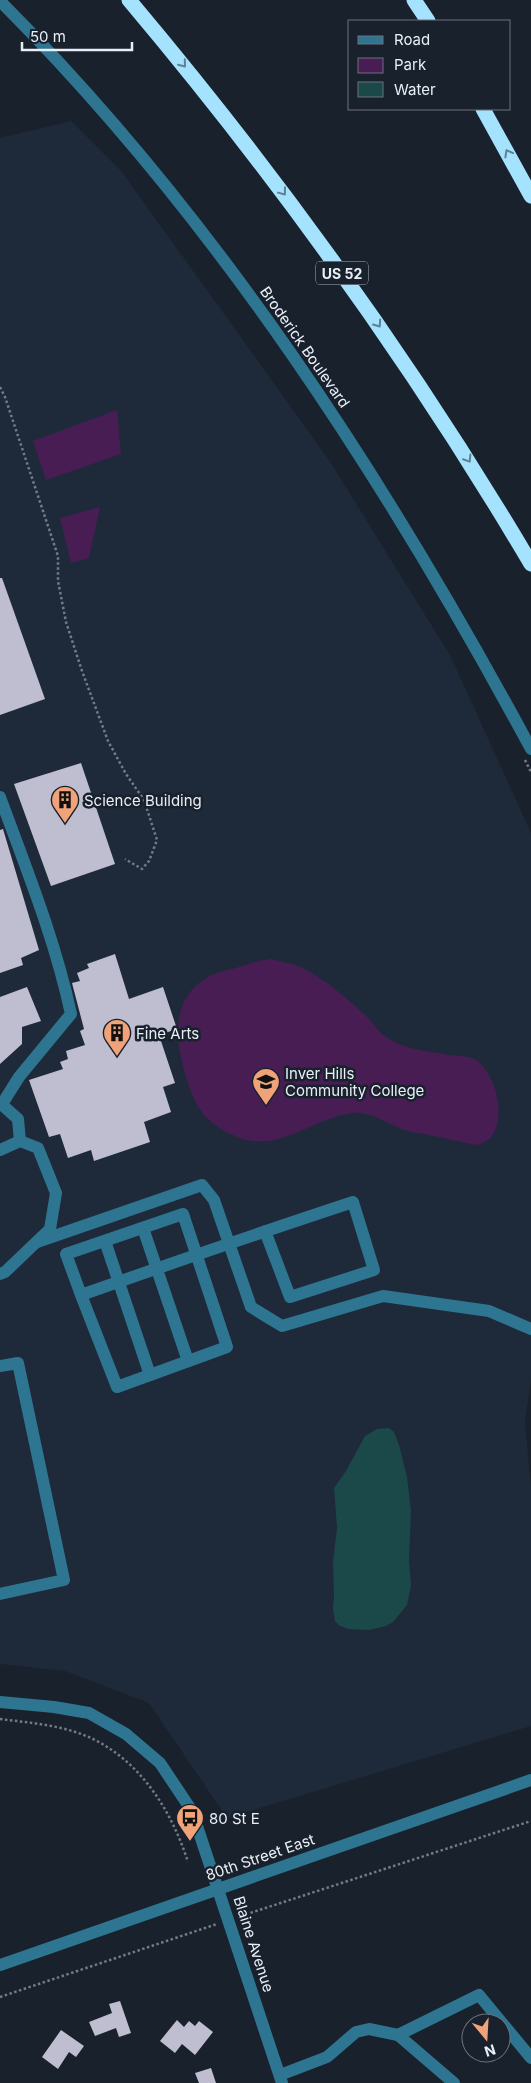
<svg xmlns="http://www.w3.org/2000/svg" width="531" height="2083" viewBox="0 0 531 2083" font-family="Inter,sans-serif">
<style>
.built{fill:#1e2a3a}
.green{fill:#471d54}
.water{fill:#1b4849}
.building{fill:#bfbed0}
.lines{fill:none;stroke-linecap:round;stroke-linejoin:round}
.path{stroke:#747b85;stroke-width:2.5;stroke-dasharray:2.5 2.5;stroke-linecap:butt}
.minor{stroke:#2e7591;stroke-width:12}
.highway{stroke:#a4e2fd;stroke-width:15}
.oneway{stroke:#5e8294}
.labels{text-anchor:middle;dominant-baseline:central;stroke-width:5;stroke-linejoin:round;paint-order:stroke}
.shield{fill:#19212c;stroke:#abb1ba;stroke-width:1}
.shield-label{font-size:14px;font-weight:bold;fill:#e9eff7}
.street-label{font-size:15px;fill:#e9eff7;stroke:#19212c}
.poi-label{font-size:15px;fill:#e9eff7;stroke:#19212c;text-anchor:start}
</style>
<rect width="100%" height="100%" fill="#19212c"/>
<!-- built -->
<polygon class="built" points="71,121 122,172 329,460 450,655 531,833 531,1379 525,1422 531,1487 531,1726 227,1818 149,1703 65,1671 0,1664 0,138"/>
<!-- green -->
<g class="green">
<polygon points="117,410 121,454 46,480 33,441"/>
<polygon points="100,507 89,558 71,563 60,518"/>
<path d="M272 959C281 962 290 963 298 966 319 974 352 1002 368 1018 373 1023 377 1030 383 1035 402 1049 429 1052 451 1055 458 1056 468 1056 474 1059 499 1071 513 1140 476 1145 459 1141 442 1138 424 1134 417 1133 409 1132 402 1129 385 1123 372 1111 352 1113 312 1118 279 1154 237 1137 204 1123 194 1106 185 1073 174 1036 172 996 210 976 218 972 227 970 236 968 248 964 260 960 272 959Z"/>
</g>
<!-- water -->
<polygon class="water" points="389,1428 394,1432 399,1445 407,1477 411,1511 409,1561 411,1585 407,1605 393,1622 386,1626 369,1630 349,1629 340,1626 335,1621 333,1608 334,1596 333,1562 337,1528 334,1488 346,1471 365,1436 377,1429"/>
<!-- building -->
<g class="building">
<polygon points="0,578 2,578 45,699 0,715"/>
<polygon points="81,763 115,864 51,886 14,784"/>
<polygon points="3,829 39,950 21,958 23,965 0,973 0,830"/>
<polygon points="115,954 129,999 163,987 177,1029 159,1035 175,1083 163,1087 171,1112 144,1122 150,1142 94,1161 91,1150 68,1158 60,1134 49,1137 29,1080 63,1069 60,1062 68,1059 66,1051 85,1045 80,1031 84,1029 72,983 80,981 77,973 89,968 87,964"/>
<polygon points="27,987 41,1021 22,1027 22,1044 0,1064 0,997"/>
<polygon points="120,2001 131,2033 119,2037 116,2028 95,2036 89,2022 112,2013 109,2004"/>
<polygon points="177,2020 184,2027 189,2021 195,2026 199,2021 213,2032 195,2055 182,2044 175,2053 160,2041"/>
<polygon points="61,2030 84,2046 76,2057 69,2052 58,2069 42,2057"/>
<polygon points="211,2068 216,2083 199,2083 195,2073"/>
</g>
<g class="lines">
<!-- path -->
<g class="path">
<polyline points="0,387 5,397 58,556 58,581 66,622 82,671 108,741 126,774 144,800 157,840 149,861 142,869 125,859"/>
<polyline points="525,760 531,772"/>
<path d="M0 1719C31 1723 64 1725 93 1739 142 1763 172 1812 188 1862"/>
<polyline points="241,1916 531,1821"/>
<polyline points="0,1997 217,1924"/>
</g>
<!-- minor -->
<g class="minor">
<path d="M0 1C217 218 386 480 531 749"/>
<path d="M0 797C26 868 55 939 71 1014L19 1077 2 1104"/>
<polyline points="0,1103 18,1119 20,1141"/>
<polyline points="0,1150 20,1141 38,1148 56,1193 50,1229 5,1272 0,1274"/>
<polyline points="143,1228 188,1361"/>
<polyline points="105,1241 150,1375"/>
<polyline points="37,1242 202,1185 214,1200 251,1307 282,1326 383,1296 489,1311 531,1329"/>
<path d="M81 1295 66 1254 183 1214 227 1347 117 1387 81 1295C172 1263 262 1232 353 1202L374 1270 290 1297 265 1231"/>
<polyline points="0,1366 18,1363 64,1580 0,1594"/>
<polyline points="0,1702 54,1707 89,1713 126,1734 160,1763 192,1811 282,2083"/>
<polyline points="0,1965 531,1780"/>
<polyline points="398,2035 479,1995 531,2058"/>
<polyline points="280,2075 327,2057 356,2032 369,2029 398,2035 454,2083"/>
</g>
<!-- highway -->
<g class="highway">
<path d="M129 0C278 177 413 364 531 564"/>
<polyline points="414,0 428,21"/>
<polyline points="483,109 531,196"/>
</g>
</g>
<!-- one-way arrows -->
<defs><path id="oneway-chevron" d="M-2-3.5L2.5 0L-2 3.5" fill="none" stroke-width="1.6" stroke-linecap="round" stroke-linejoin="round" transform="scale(1.25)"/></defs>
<g class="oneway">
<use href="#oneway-chevron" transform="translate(183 64) rotate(51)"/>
<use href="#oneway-chevron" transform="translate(508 153) rotate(-119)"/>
<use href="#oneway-chevron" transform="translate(283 192) rotate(53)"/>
<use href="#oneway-chevron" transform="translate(378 324) rotate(55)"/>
<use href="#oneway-chevron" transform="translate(468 459) rotate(58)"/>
</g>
<!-- icons -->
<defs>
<symbol id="building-pin" viewBox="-11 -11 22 30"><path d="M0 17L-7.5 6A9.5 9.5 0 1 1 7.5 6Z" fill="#f0a279" stroke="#19212c"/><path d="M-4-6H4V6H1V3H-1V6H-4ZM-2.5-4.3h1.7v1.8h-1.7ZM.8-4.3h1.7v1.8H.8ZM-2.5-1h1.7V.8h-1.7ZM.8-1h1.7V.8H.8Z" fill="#111"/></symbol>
<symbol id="university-pin" viewBox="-11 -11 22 30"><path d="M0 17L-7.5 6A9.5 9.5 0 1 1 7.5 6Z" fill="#f0a279" stroke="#19212c"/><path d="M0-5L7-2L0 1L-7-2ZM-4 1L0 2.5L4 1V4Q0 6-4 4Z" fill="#111"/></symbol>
<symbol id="bus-pin" viewBox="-11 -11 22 30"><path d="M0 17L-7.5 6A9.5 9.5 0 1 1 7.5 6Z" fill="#f0a279" stroke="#19212c"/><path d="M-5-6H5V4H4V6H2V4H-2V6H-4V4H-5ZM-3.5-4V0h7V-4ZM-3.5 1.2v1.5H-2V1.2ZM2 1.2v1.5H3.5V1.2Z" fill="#111"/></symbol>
</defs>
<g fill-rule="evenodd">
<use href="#building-pin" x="49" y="784" width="32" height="43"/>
<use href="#building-pin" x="101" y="1017" width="32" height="43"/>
<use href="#university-pin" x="250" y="1066" width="32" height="43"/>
<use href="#bus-pin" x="174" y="1802" width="32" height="43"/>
</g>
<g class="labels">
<!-- shield labels -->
<rect class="shield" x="316" y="261.5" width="52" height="23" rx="4"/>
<g class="shield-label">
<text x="342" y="273">US 52</text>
</g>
<!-- street labels -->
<g class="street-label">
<text transform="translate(305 347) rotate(55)">Broderick Boulevard</text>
<text transform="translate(260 1857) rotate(-19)">80th Street East</text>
<text transform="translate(254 1944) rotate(72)">Blaine Avenue</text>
</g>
<!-- poi labels -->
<g class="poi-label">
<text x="84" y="800">Science Building</text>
<text x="136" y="1033">Fine Arts</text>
<text x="285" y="1073">Inver Hills<tspan x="285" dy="17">Community College</tspan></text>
<text x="209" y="1818">80 St E</text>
</g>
</g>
<!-- legend -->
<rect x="348" y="20" width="162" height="90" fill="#19212c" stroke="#6c737d"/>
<rect x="358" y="36" width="25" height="8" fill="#2e7591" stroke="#6c737d"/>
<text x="394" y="45" font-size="15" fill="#e9eff7">Road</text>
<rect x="358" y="58" width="25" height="15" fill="#471d54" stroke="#6c737d"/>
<text x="394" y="70" font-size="15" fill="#e9eff7">Park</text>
<rect x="358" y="82" width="25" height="15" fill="#1b4849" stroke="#6c737d"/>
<text x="394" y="95" font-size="15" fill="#e9eff7">Water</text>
<!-- north arrow -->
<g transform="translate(486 2038) rotate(162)"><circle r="24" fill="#19212c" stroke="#6c737d"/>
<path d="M0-4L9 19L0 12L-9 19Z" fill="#f0a279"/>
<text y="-8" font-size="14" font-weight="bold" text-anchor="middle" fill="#e9eff7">N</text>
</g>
<!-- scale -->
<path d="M22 42v8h110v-8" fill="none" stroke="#e9eff7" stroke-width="2.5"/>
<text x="30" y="42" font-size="15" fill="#e9eff7" stroke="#19212c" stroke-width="4" paint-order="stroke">50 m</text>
</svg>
